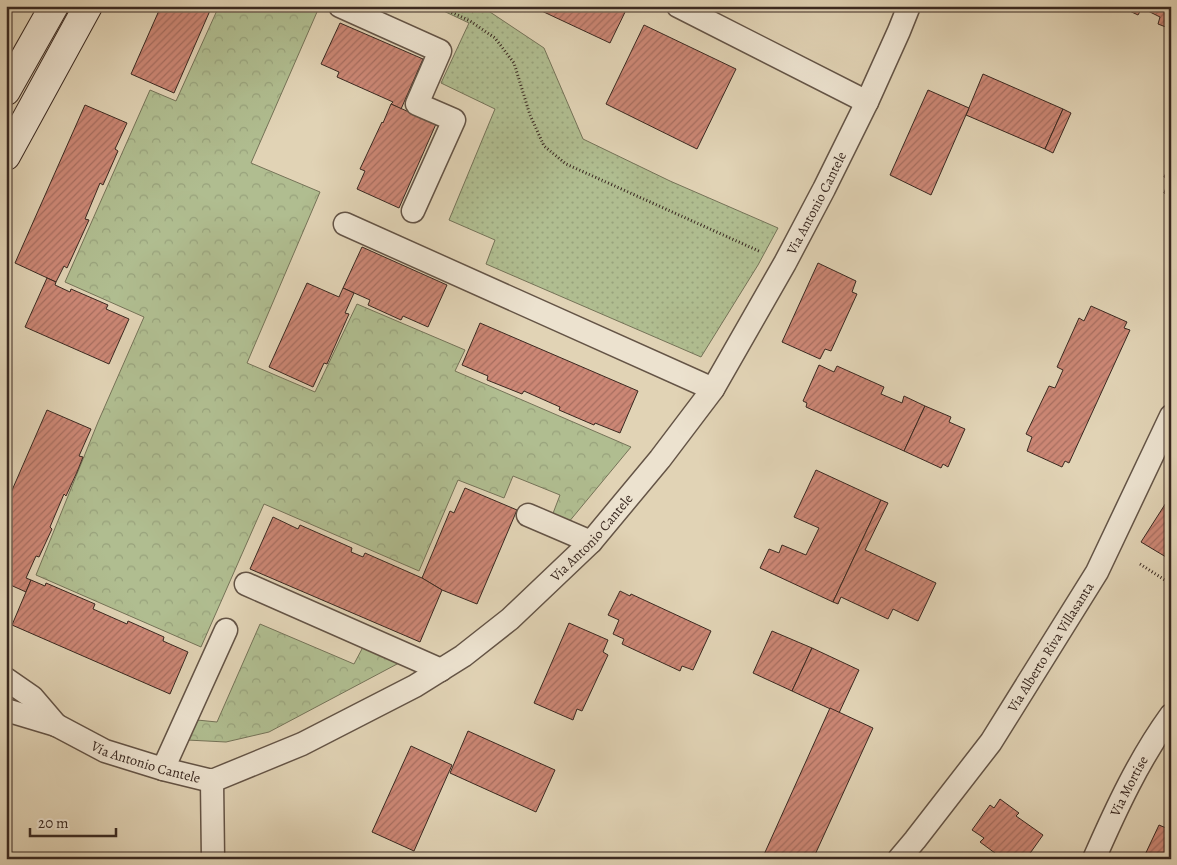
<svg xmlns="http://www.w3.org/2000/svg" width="1177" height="865" viewBox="0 0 1177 865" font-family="Alegreya,serif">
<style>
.grass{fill:url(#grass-dots);stroke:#757358}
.forest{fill:url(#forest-crowns);stroke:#757358}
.building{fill:url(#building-hatch);stroke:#3a2921}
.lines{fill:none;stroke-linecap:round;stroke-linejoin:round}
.street-casing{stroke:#645446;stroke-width:25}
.secondary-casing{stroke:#3a2921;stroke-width:30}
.path{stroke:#3a2921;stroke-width:3;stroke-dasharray:1 2.5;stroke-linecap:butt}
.street{stroke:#ece2cf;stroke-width:22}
.secondary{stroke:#ece2cf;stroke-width:28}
.labels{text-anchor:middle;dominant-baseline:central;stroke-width:4.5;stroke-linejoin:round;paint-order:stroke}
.street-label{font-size:14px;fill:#3a2921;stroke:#ece2cf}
</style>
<defs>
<pattern id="grass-dots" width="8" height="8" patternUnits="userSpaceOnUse" patternTransform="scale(1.25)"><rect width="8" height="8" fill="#b0bd90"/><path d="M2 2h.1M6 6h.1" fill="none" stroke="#98a27c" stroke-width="1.8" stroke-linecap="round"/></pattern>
<pattern id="forest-crowns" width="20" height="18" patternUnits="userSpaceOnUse" patternTransform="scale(1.25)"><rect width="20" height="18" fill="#b0bd90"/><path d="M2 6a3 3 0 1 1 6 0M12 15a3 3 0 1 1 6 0" fill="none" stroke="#98a27c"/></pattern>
<pattern id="building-hatch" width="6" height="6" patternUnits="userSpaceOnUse" patternTransform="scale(1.25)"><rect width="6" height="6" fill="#cc8775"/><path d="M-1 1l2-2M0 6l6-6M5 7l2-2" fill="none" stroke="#a76e60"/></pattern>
</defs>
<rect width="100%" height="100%" fill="#e1d3b5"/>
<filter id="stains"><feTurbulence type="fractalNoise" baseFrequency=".004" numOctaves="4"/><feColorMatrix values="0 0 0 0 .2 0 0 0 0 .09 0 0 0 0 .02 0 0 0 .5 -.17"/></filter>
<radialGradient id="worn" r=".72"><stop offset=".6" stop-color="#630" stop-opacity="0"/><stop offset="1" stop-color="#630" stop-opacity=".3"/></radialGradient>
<!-- grass -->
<polygon class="grass" points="433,6 481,6 544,48 583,139 670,181 778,228 758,265 701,357 486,264 495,240 449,220 495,109 441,83 469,23"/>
<!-- forest -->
<g class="forest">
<polygon points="219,6 303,6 317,12 251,163 320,192 247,363 315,392 357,304 465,350 455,371 631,447 568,523 552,516 560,495 513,476 504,498 458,480 419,571 264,504 201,647 36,575 98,422 144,317 65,282 150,90 176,101"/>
<polygon points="260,624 354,664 363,647 399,663 269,732 226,742 187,740 197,720 217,722"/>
</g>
<!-- building -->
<g class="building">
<polygon points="161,6 212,6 174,93 131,74"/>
<polygon points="460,6 476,6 473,12"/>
<polygon points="531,6 628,6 610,43"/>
<polygon points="1119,6 1171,6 1171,29 1158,24 1160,17 1142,8 1138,15"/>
<polygon points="340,23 423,59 401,109 391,104 393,102 337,77 339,72 321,64"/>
<polygon points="644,25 736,69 697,149 606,104"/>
<polygon points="983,74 1063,109 1045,149 966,115"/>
<polygon points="928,90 969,108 931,195 890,175"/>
<polygon points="391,104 436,124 399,208 357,189 365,171 360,169 382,122 383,123"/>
<polygon points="85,105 127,123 115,149 118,151 103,185 100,183 85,219 89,220 67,268 64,266 56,282 15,263"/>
<polygon points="1063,109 1071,113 1053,153 1045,149"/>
<polygon points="1171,162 1171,197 1164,193 1169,179 1164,177"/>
<polygon points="362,247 447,285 428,327 403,316 401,320 368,305 370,300 343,288"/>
<polygon points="818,263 856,281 852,292 857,294 831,351 825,349 820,359 782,342"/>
<polygon points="47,278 56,282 55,285 70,292 71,289 108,305 106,309 129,319 109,364 25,327"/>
<polygon points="307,283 339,297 343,288 354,293 345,313 349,314 327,364 324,363 313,387 269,367"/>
<polygon points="1091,306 1127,322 1124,328 1130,330 1069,463 1065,461 1062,467 1027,451 1032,437 1026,434 1049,386 1055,388 1063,370 1057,367 1079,318 1084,321"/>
<polygon points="480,323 638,391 620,433 595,423 594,425 559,410 560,407 524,391 522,394 487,380 488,376 462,365"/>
<polygon points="819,365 834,372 837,366 884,387 881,394 902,403 904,396 925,406 904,451 806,407 807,403 803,401"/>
<polygon points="925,406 951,417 949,422 965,429 948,467 943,464 941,468 904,451"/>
<polygon points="47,410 91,429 79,456 83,457 77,472 66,496 64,494 50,527 52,529 39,557 36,556 26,578 31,580 26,592 6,583 6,504"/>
<polygon points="816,470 881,500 833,602 760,568 769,549 779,553 782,545 806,555 819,528 794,517"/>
<polygon points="465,488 517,510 477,604 442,590 422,578 450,511 454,513"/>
<polygon points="1171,495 1171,560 1141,542"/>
<polygon points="881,500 888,503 865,550 936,583 918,621 893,609 888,619 841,597 838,604 833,602"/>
<polygon points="273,517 298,529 300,525 352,548 351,552 363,557 365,553 422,578 442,590 420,642 250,569"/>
<polygon points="31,580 45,586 46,583 95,604 93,609 127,624 128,621 164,637 163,641 188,652 170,694 12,625"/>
<polygon points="620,591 630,596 631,594 711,631 693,670 682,666 680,671 622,644 624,639 613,634 619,620 608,615"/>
<polygon points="569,623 608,640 603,652 608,655 582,711 577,709 573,720 534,703"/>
<polygon points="772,631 812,648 792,691 753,673"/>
<polygon points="812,648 859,670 839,713 792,691"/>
<polygon points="830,708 873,728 813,859 762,859"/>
<polygon points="468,731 555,770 536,812 450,773"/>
<polygon points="411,746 452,765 414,851 372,832"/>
<polygon points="1000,799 1019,813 1016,816 1043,835 1026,859 1003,859 980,842 984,838 972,830 990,805 994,808"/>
<polygon points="1159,825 1171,830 1171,859 1143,859"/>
</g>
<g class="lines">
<defs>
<g id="street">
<polyline points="340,6 440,51 417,104 454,120 413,211"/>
<polyline points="678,6 867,102"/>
<polyline points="345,224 713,389"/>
<polyline points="528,515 591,542"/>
<polyline points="246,584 441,670"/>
<polyline points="6,679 32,697 56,725"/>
<path id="s1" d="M6 710 56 725 105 751 163 769 212 781 302 744 415 686 463 656 510 619 591 542 660 459 713 389 785 263 824 189 867 102 899 31 909 6"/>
<polyline points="163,769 226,630"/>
<polyline points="212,781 213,859"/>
<path id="s2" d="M899 859 915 840 991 742 1097 572 1171 416"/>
<path id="s3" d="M1094 859C1116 809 1139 759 1171 715"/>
</g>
<g id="secondary">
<polyline points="6,91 54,6"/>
<polyline points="6,156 88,6"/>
</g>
</defs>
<!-- street casing -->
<use href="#street" class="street-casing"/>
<!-- secondary casing -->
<use href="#secondary" class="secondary-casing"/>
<!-- path -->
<g class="path">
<polyline points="439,6 470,21 495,38 514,63 530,115 544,146 566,164 761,252"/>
<polyline points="1140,564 1171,584"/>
</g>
<!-- street -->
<use href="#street" class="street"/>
<!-- secondary -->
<use href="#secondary" class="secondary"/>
</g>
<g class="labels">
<!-- street labels -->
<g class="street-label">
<text stroke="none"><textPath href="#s1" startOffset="1080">Via Antonio Cantele</textPath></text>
<text stroke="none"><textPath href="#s1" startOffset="675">Via Antonio Cantele</textPath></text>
<text stroke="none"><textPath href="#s2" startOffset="261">Via Alberto Riva Villasanta</textPath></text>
<text stroke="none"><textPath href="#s1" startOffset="150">Via Antonio Cantele</textPath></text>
<text stroke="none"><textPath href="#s3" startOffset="81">Via Mortise</textPath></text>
</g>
</g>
<!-- margin -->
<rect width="1177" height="865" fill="none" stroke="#e1d3b5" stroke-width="25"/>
<rect x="8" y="8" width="1162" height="850" fill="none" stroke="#3a2921" stroke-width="2.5"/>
<rect x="12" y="12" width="1152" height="840" fill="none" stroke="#3a2921"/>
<!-- scale -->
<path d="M30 828v8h86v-8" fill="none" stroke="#3a2921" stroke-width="2.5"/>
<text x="38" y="828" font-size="15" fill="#3a2921" stroke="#ece2cf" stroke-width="4" paint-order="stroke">20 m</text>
<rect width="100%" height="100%" filter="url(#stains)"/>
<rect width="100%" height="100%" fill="url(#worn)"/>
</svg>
